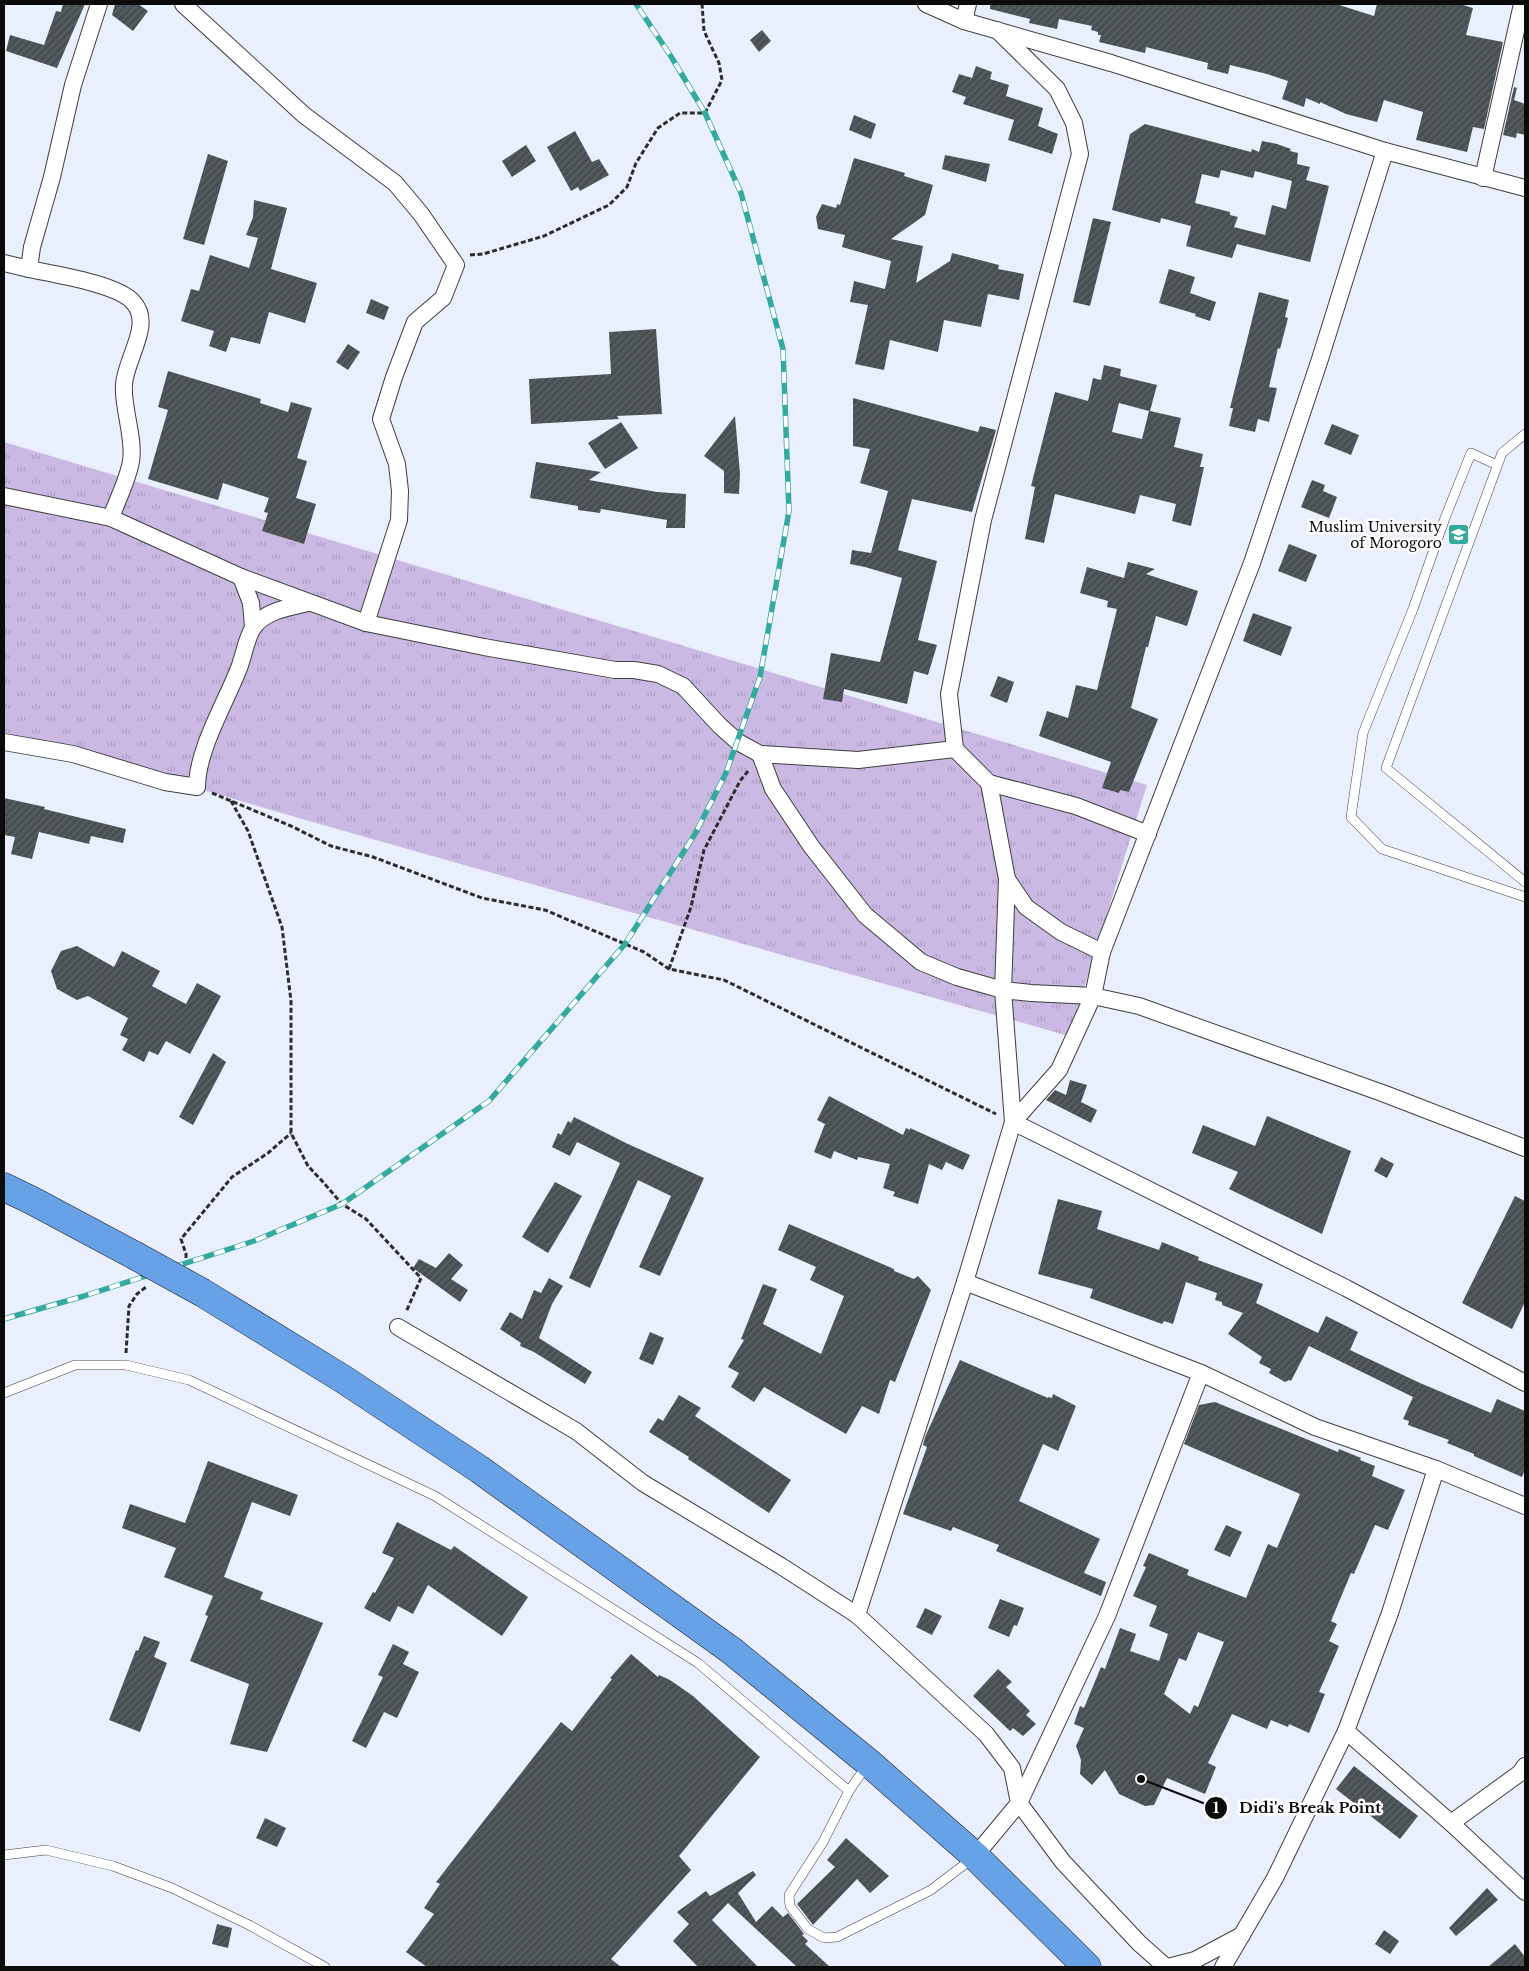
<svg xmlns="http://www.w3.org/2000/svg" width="1529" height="1971" viewBox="0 0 1529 1971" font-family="'Libre Baskerville',serif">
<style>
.grass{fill:url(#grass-tufts)}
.building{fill:url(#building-hatch);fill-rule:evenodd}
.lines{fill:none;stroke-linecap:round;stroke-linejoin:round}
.service-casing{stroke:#3e3e3e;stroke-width:10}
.minor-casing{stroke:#3e3e3e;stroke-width:18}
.trunk-casing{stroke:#1c1c1c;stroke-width:29}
.path{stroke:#2d2d2d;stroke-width:3;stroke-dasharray:5 2.5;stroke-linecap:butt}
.service{stroke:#fff;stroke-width:9}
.minor{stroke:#fff;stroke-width:16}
.trunk{stroke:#68a2e6;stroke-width:28}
.rail-casing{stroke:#33aa9d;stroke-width:5.5}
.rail{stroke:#fff;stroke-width:4;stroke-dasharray:11;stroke-linecap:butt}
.trunk-bridge-casing{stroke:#1c1c1c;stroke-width:29;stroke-linecap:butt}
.trunk-bridge{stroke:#68a2e6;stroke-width:28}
.labels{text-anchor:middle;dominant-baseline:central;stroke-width:5;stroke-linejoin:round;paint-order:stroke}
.poi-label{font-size:14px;fill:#0b0b0b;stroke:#fff;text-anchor:end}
.leader{fill:none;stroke:#0b0b0b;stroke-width:2}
.callout-dot{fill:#0b0b0b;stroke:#fff;stroke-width:2}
.mark-label{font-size:15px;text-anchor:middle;font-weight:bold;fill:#fff}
.callout-label{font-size:15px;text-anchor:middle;font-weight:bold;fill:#0b0b0b;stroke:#fff;stroke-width:5;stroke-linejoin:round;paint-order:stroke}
</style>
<defs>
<pattern id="grass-tufts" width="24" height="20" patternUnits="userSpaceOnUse" patternTransform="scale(1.25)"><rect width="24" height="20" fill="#cab9e3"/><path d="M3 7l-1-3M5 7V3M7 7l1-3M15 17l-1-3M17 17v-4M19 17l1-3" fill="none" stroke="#ac9ec1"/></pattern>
<pattern id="building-hatch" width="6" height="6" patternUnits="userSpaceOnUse" patternTransform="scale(1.25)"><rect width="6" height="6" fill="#484f52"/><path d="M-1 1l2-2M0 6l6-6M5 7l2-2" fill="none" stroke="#5e6466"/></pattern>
</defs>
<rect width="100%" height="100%" fill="#eaeffd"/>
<!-- grass -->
<polygon class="grass" points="4,442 1147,785 1069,1036 316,823 4,732"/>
<!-- building -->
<g class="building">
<polygon points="63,4 85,4 57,68 6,51 10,35 44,45 56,11 61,12"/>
<polygon points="115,4 138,4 148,11 133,31 112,15"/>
<polygon points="990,4 1336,4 1374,16 1377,4 1460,4 1473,8 1466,35 1503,42 1484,129 1473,127 1467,152 1416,140 1423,112 1384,100 1377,122 1346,114 1320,102 1320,104 1306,98 1304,107 1282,99 1288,81 1267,74 1230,65 1228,74 1207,69 1208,63 1146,47 1145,53 1099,42 1101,35 1098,35 1098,32 1091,30 1092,26 1059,19 1057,29 1029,23 1030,19 990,9"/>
<polygon points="762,30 771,41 759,52 750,40"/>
<polygon points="976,66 992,72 990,79 1009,85 1006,96 1043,108 1038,126 1058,134 1052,154 1008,140 1014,120 963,104 966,97 952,92 959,74 972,78"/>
<polygon points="1514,87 1517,88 1514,100 1525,104 1525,135 1517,133 1516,138 1503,135"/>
<polygon points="854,115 876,124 871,139 849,130"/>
<path d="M1145 124 1251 152 1252 149 1259 152 1262 141 1277 144 1291 149 1290 151 1298 153 1297 164 1310 167 1306 180 1329 186 1310 262 1237 244 1232 258 1186 246 1191 226 1161 218 1160 223 1112 210 1130 134ZM1221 170 1253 178 1255 171 1292 181 1286 209 1272 205 1265 235 1234 227 1238 217 1230 215V212L1195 203 1202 174 1219 178Z"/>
<polygon points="575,131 592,162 599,159 609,175 580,191 578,187 571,191 547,147"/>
<polygon points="526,145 536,161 512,177 502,161"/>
<polygon points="208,154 228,161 204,245 183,239"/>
<polygon points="945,155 990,164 986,182 942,169"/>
<polygon points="854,158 905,173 904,176 933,185 925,215 891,239 923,246 916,283 950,261 952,253 999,265 998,269 1024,274 1019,300 988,294 981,327 944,320 938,352 890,340 884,370 855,364 868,305 850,302 854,281 885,289 891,261 842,247 845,235 818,229 816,217 822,204 836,208 837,204 840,205"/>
<polygon points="254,200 287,208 271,269 317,283 305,323 269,312 260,344 231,337 226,352 209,346 214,331 181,321 191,289 199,291 210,255 249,268 258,238 246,235 253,217"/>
<polygon points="1093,218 1111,222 1090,306 1073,302"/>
<polygon points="1169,269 1195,277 1190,293 1216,302 1210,321 1195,316 1196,314 1159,303"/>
<polygon points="1259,292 1289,300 1285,317 1288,318 1280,349 1278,348 1269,387 1277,388 1269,422 1258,419 1255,432 1229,426 1233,408 1230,408"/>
<polygon points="371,299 389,307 384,320 366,313"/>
<polygon points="656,329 662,414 617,416 619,419 531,424 529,379 611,374 609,332"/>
<polygon points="348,344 360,352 348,370 336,362"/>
<path d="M1104 365 1121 369 1120 376 1157 385 1150 411 1181 418 1174 447 1203 454 1200 467H1204L1191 526 1172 521 1176 504 1140 495 1135 514 1055 494 1044 543 1025 539 1035 487 1031 486 1055 392 1088 401 1093 378 1101 380ZM1119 403 1149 411 1142 439 1112 432Z"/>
<polygon points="168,371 261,399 260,403 288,412 291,402 312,408 297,458 307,461 296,498 316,504 304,544 262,531 268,513 264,512 269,498 223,483 218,500 148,479 168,410 158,407"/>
<polygon points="853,398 978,432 980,426 996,430 972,512 912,499 898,550 937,561 918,640 937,645 928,675 914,671 907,704 844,689 842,702 823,699 831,653 880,662 902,578 865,567 850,564 852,550 871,553 888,491 860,483 870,449 853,446"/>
<polygon points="735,416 740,474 739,494 724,493 724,471 704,456"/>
<polygon points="621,422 638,448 605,469 588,443"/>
<polygon points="1332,424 1359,435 1351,455 1324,444"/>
<polygon points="536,462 601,472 589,480 657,492 686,494 685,528 666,528 667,520 601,509 600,513 578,510 578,506 530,498"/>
<polygon points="1312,480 1325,485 1323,491 1337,497 1329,518 1301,507"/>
<polygon points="1289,544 1317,555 1306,582 1278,571"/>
<polygon points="1128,562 1155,569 1146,574 1198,591 1187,626 1156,616 1148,647 1146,647 1131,708 1158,719 1129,792 1120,790 1119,793 1102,788 1111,762 1039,736 1047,711 1068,718 1076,685 1097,690 1117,609 1107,607 1108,601 1080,593 1087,567 1124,578"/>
<polygon points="1253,613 1292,627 1281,656 1243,641"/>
<polygon points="998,676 1014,682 1007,703 990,696"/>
<polygon points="4,798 45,807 44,809 126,829 123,843 91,836 89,844 39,832 32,859 11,854 15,837 4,835"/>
<polygon points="77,946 114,967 122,951 160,971 152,986 186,1004 197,983 221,996 190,1054 166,1041 158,1055 149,1051 144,1062 122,1050 128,1039 120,1035 128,1018 88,996 77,1000 57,989 51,971 61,951"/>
<polygon points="213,1053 226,1062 193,1125 179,1117"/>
<polygon points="1070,1080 1087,1085 1081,1102 1097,1110 1091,1123 1046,1100 1055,1090 1066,1095"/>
<polygon points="829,1096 903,1135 906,1128 910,1130 910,1128 970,1155 963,1170 946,1162 942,1170 929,1164 918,1204 893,1196 895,1192 883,1188 890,1164 858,1157 857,1160 834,1151 831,1159 814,1152 825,1124 817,1120"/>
<polygon points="1267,1116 1351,1151 1322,1234 1229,1189 1238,1172 1192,1153 1203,1125 1255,1146"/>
<polygon points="574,1117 628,1144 704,1178 660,1276 639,1267 671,1196 638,1180 590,1288 569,1278 620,1163 577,1142 570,1156 552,1147 558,1133 561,1135 568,1121 571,1123"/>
<polygon points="1381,1157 1394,1164 1387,1178 1374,1171"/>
<polygon points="555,1182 582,1196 548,1253 522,1237"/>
<polygon points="1515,1196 1525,1201 1525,1302 1512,1329 1462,1303"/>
<polygon points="1058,1199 1102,1211 1097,1229 1159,1250 1162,1242 1199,1257 1198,1260 1263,1284 1256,1303 1318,1333 1326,1316 1358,1332 1350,1350 1420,1383 1491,1413 1497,1399 1525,1411 1525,1469 1522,1477 1474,1456 1474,1454 1447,1443 1449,1440 1408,1425 1409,1421 1403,1419 1413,1397 1309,1346 1291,1381 1289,1380 1285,1382 1269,1373 1271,1369 1259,1363 1262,1357 1228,1334 1243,1313 1222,1305 1222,1302 1215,1300 1217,1293 1186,1282 1173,1324 1164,1321 1162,1324 1090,1298 1093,1289 1038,1274"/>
<polygon points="789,1224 894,1269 894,1271 914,1279 918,1276 931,1290 895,1382 890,1380 879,1414 862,1406 846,1434 764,1387 754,1402 731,1387 739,1373 728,1367 744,1340 741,1339 763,1284 777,1289 763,1324 821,1354 844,1296 810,1280 816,1267 778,1250"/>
<polygon points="449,1253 463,1265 451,1279 468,1290 460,1302 413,1268 419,1259 436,1268"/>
<polygon points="549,1278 563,1286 552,1304 539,1338 592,1372 585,1384 534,1352 520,1346 521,1343 500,1329 510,1312 522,1319 534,1290 541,1293"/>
<polygon points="650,1332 664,1338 653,1365 639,1359"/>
<polygon points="960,1360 1048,1398 1048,1397 1052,1398 1053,1394 1076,1406 1058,1451 1043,1444 1019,1501 1100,1539 1084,1573 1106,1582 1101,1596 996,1551 999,1545 953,1527 951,1531 903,1514 927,1447 923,1445 925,1437"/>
<polygon points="679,1395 701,1408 695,1416 791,1480 769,1513 688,1459 689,1457 649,1432 658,1418 663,1421"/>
<path d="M1215 1402 1338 1452 1339 1449 1361 1458 1360 1460 1375 1466 1372 1476 1405 1490 1388 1530 1375 1525 1354 1574 1351 1573 1331 1621 1337 1624 1329 1641 1339 1646 1319 1692 1325 1694 1309 1733 1289 1724 1288 1727 1271 1720 1267 1729 1232 1714 1208 1763 1216 1767 1205 1794 1167 1778 1154 1805 1145 1806 1119 1794 1105 1770 1092 1785 1080 1774 1081 1760 1076 1746 1084 1728 1074 1724 1080 1706 1084 1708 1101 1667 1105 1669 1120 1628 1136 1634 1130 1651 1159 1661 1168 1634 1149 1626 1157 1606 1133 1596 1146 1567 1143 1566 1149 1553 1189 1570 1187 1575 1246 1598 1268 1544 1277 1548 1300 1494 1184 1444 1199 1405ZM1198 1632 1224 1642 1198 1707 1194 1705 1190 1714 1164 1694 1179 1658 1186 1661Z"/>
<polygon points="208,1461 298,1495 290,1516 252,1502 224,1577 263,1592 260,1599 323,1623 267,1752 230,1744 249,1684 190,1661 208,1616 205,1615 213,1596 164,1577 176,1548 122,1528 130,1504 185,1523"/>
<polygon points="397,1522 451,1550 454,1546 528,1597 502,1636 428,1585 413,1614 398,1606 390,1622 364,1608 373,1592 375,1593 394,1558 382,1553"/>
<polygon points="1226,1525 1242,1532 1230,1557 1214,1550"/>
<polygon points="1000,1599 1024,1608 1017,1626 1014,1625 1009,1637 988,1628"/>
<polygon points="925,1608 942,1616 932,1635 916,1627"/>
<polygon points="144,1636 160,1642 154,1657 167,1663 140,1732 109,1720 136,1650 138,1651"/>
<polygon points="393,1644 409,1652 403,1664 419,1672 397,1718 384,1712 366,1748 352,1741 383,1677 378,1675"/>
<polygon points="631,1654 658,1677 659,1675 670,1680 693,1696 760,1757 679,1856 691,1870 611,1959 621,1967 427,1967 406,1952 434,1914 424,1908 440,1884 436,1882 561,1722 572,1731 612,1679 610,1678"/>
<polygon points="998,1669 1012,1682 1006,1687 1030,1711 1026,1715 1036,1724 1023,1736 1013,1728 1010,1731 973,1696"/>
<polygon points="1354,1766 1418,1816 1400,1839 1336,1789"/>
<polygon points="265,1818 286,1828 277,1847 256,1838"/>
<polygon points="846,1838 889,1876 870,1893 857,1879 813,1925 797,1904 835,1867 827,1860"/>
<polygon points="753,1871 756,1875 738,1893 756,1922 772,1906 783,1917 788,1913 804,1934 802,1935 808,1941 805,1944 830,1967 797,1967 728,1903 712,1920 758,1967 698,1967 673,1941 689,1924 677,1912 706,1891 710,1896"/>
<polygon points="1487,1888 1498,1900 1456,1936 1449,1928"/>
<polygon points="217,1924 232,1928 228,1948 212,1944"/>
<polygon points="1384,1930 1399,1941 1390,1954 1375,1944"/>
<polygon points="1515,1944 1525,1957 1525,1967 1488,1967"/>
</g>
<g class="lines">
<defs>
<g id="service">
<polyline points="1525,434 1502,453 1386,768 1525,882"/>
<polyline points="1497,465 1471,453 1445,518 1413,609 1363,733 1351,817 1382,849 1525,897"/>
<polyline points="4,1393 75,1365 126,1365 189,1380 435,1496 698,1663 849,1791"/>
<polyline points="867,1765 849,1791 823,1842 789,1895 790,1906 808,1929 824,1938 837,1937 931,1890 973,1858"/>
<polyline points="4,1855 46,1850 113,1866 172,1888 249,1925 325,1967"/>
</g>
<g id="minor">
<polyline points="183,4 304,115 395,183 421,214 456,265 443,298 415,322 394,377 381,419 397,464 400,491 399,520 366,623"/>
<polyline points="926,4 964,21 1111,63 1385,151 1525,188"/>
<polyline points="964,21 968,4"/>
<polyline points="1483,178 1522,4"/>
<polyline points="4,263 29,269 32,247 52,177 73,85 99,4"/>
<path d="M29 269C53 274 118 284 133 302 154 324 125 359 124 385 122 406 135 439 131 461 128 480 117 500 111 518"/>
<polyline points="4,496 111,518 241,577 366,623 484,647 615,670 634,670 658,674 683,686 720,726 738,742 760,754 858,760 955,749 989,783 1076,806 1148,834"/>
<polyline points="241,577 251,603 253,627"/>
<path d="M4 742 73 754 165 782 197 787C197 750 226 702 239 668 244 655 246 639 253 628 264 611 290 607 308 603"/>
<polyline points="955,749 949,694 983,520 1080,154 1074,123 1057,89 997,30"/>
<polyline points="760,754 773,789 811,846 865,915 921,962 957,977 1003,990 1031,993 1093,996 1139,1006 1385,1094 1525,1148"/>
<polyline points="989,783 1007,879 1003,990 1013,1122 1346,1288 1525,1383"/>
<polyline points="1007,879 1026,907 1061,932 1102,952"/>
<polyline points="965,1282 1201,1373 1315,1427 1436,1469 1525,1506"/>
<polyline points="398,1327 576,1431 643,1483 781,1566 857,1615"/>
<polyline points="1346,1731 1451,1823 1525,1892"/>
<polyline points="1451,1823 1520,1773 1525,1766"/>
<polyline points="975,1856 1019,1803 1012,1768 986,1734 857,1615 965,1282 1013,1122 1059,1070 1093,996 1102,952 1252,563 1320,359 1385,151"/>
<polyline points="1166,1967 1139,1943 1063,1862 1019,1803 1107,1616 1201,1373"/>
<polyline points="1168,1967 1195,1960 1242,1935"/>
<polyline points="1223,1967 1275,1878 1346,1731 1390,1613 1436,1469"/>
</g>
<g id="trunk">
<polyline points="4,1187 31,1200 134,1255"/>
<polyline points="203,1293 343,1379 479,1469 732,1651 869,1763 975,1856 1087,1967"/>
</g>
</defs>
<!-- service casing -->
<use href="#service" class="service-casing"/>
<!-- minor casing -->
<use href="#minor" class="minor-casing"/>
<!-- trunk casing -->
<use href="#trunk" class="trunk-casing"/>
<!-- path -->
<g class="path">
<polyline points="470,255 483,254 544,236 609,205 627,187 636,163 658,128 680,113 705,113 722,80 719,63 704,31 702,4"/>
<polyline points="212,793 291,826 331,846 373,857 482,898 545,910 644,952 669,969 724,980 996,1114"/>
<polyline points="231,801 248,831 282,927 291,1001 291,1133 308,1166 323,1182 342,1204 366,1219 421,1278 406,1312"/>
<polyline points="669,969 691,907 704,850 740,781 748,771"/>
<polyline points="186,1258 186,1254 181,1239 232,1177 268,1153 291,1133"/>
<polyline points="126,1353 129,1306 137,1294 146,1287"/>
</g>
<!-- service -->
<use href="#service" class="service"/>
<!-- minor -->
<use href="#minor" class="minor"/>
<!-- trunk -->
<use href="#trunk" class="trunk"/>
<defs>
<polyline id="rail" points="4,1319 84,1296 254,1241 342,1204 489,1101 625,944 695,834 726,773 760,677 789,511 783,349 741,193 705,113 672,58 636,4"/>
</defs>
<!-- rail casing -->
<use href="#rail" class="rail-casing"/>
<!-- rail -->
<use href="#rail" class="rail"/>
<defs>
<polyline id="trunk-bridge" points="134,1255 203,1293"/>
</defs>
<!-- trunk-bridge casing -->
<use href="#trunk-bridge" class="trunk-bridge-casing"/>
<!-- trunk-bridge -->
<use href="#trunk-bridge" class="trunk-bridge"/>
</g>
<!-- icons -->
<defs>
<symbol id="university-square" viewBox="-11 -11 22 22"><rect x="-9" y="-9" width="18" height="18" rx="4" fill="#33aa9d" stroke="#fff"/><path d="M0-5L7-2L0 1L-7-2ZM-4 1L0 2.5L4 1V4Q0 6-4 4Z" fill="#fff"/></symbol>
</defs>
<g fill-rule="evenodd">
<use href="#university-square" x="1446" y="522" width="25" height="25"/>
</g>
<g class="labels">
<!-- poi labels -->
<g class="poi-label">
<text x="1442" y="527">Muslim University<tspan x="1442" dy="16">of Morogoro</tspan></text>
</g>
</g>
<!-- callouts -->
<path class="leader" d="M1141 1779L1216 1808"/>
<g class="callout-dot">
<circle cx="1141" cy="1779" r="5"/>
<circle cx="1216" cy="1808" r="12"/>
</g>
<g class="mark-label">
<text x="1216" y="1813">1</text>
</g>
<g class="callout-label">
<text x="1310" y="1813">Didi's Break Point</text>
</g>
<!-- border -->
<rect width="1529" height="1971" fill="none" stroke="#0b0b0b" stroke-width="10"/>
</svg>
